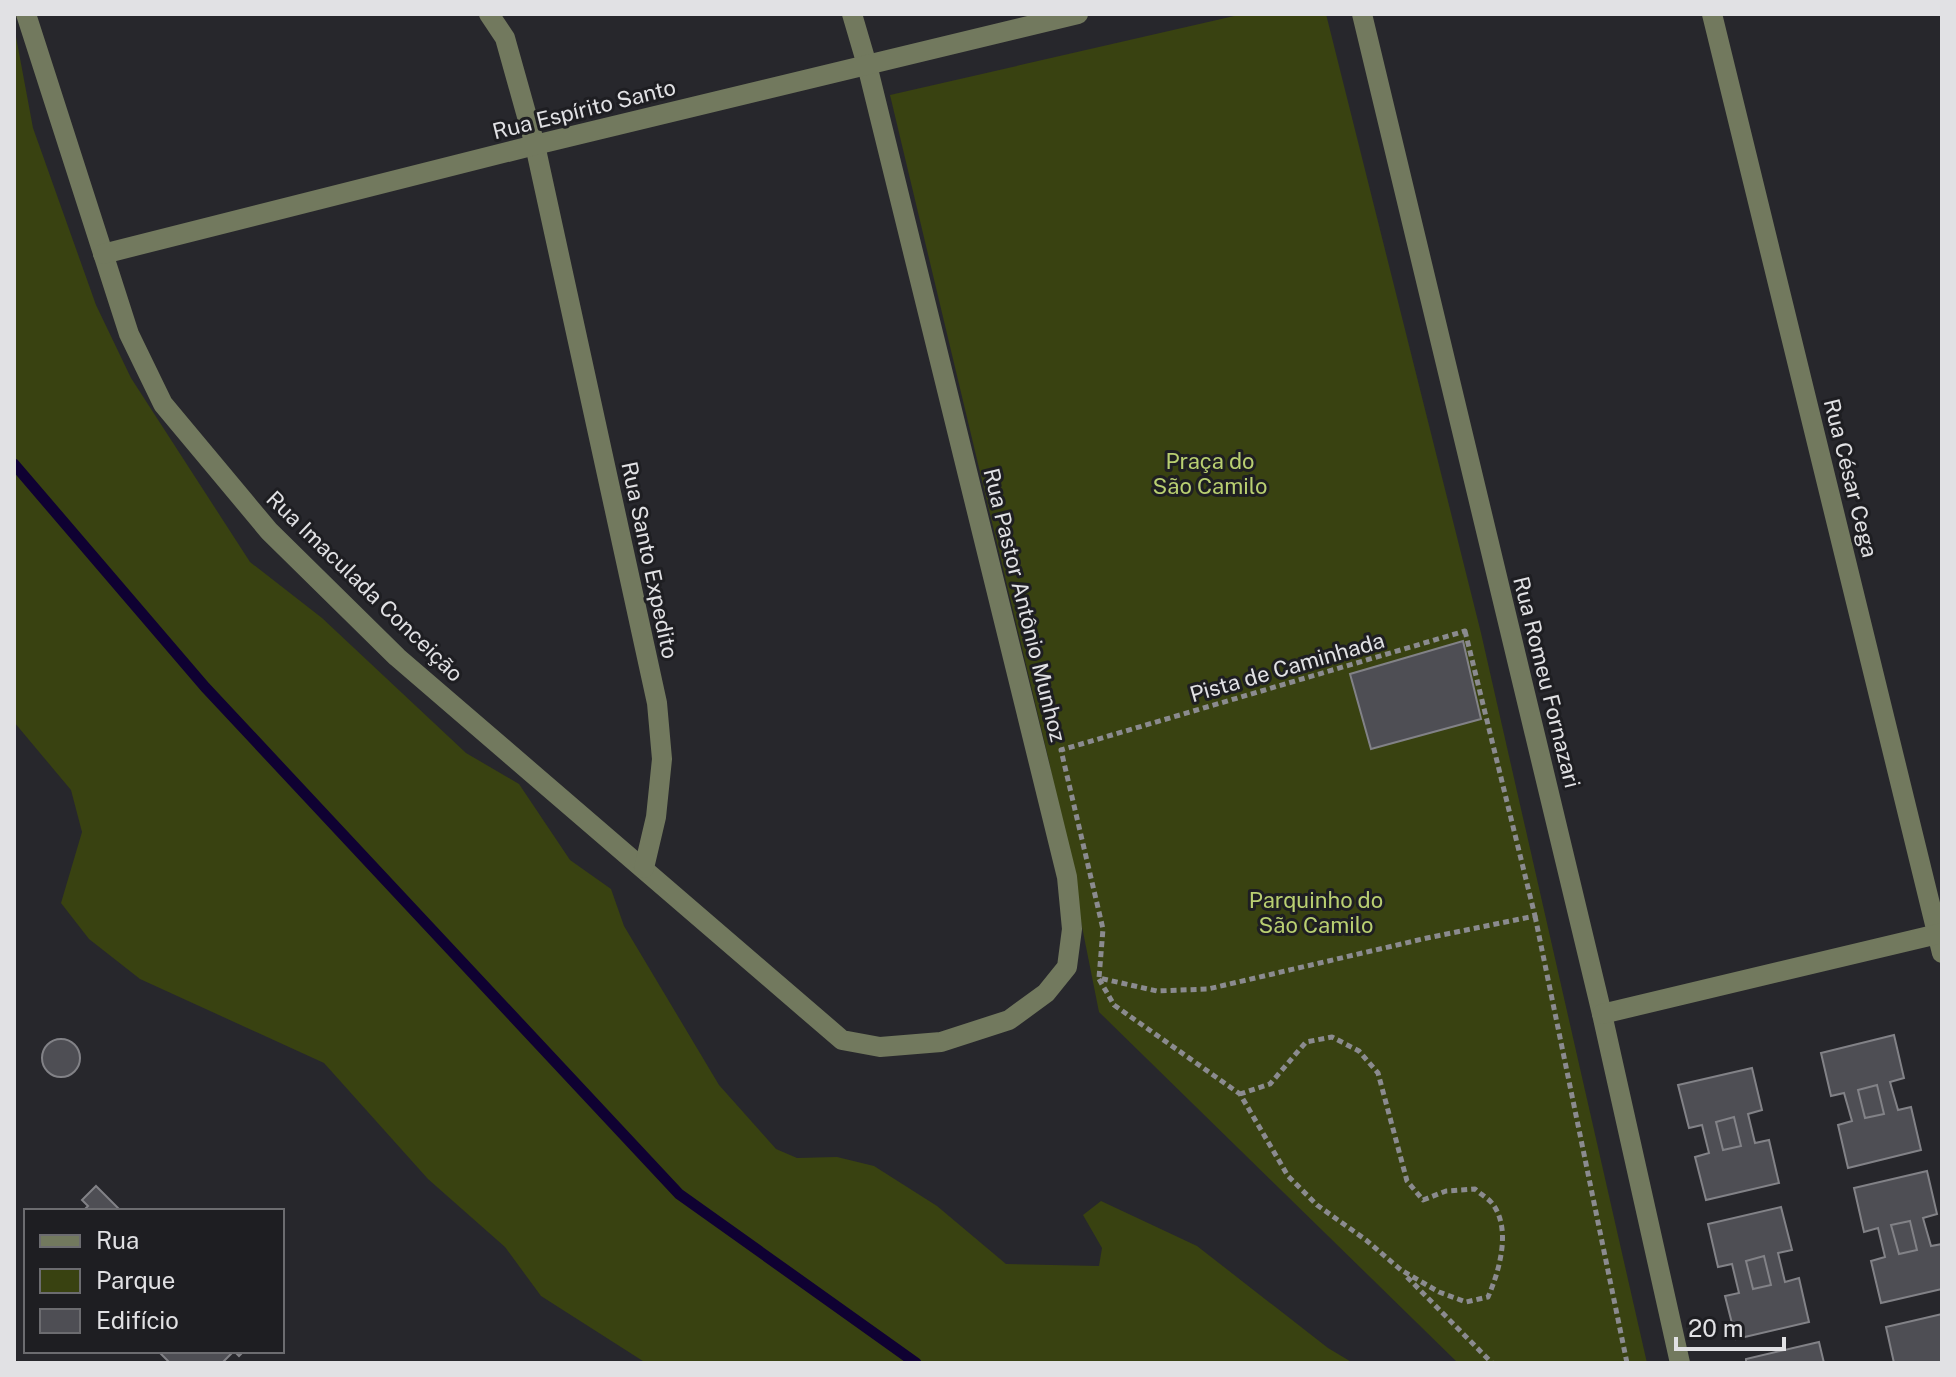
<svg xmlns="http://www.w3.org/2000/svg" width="1956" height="1377" viewBox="0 0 1956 1377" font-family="'Public Sans',sans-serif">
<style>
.green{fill:#394211}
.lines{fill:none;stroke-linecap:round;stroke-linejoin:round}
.stream{stroke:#0f0132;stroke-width:11}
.building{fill:#4e4e54;stroke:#828287;stroke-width:2}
.path{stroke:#8b8b8f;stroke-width:5;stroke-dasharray:6 4;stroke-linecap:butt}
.minor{stroke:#72795e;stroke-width:20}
.labels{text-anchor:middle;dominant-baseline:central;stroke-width:6;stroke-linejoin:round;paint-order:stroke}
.street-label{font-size:22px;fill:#e1e1e4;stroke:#1e1e22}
.park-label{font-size:22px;fill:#b9cf71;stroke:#1e1e22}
</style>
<rect width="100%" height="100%" fill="#27272c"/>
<!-- green -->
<g class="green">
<polygon points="1243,14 1326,14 1481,633 1647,1363 1458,1363 1099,1012 1049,761 890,95"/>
<polygon points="14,26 33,128 96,305 131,378 250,562 322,618 466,753 519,784 570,860 611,889 624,926 719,1085 776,1149 797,1158 837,1157 874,1166 937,1206 1006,1264 1099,1266 1102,1248 1083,1215 1101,1201 1197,1246 1328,1348 1353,1363 646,1363 541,1296 505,1247 428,1179 324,1063 140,979 89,939 61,903 82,832 71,790 14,722"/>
</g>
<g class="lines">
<!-- stream -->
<polyline class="stream" points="14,464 205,687 679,1194 916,1363"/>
</g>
<!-- building -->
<g class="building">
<polygon points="1463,641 1481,719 1371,749 1350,674"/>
<polygon points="1894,1035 1904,1078 1890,1082 1898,1110 1911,1107 1921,1150 1848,1168 1838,1125 1852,1121 1844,1093 1831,1096 1821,1053"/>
<circle cx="61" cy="1058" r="19"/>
<polygon points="1752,1068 1762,1110 1748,1114 1755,1143 1769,1140 1779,1183 1706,1200 1695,1157 1709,1153 1702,1125 1689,1128 1678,1085"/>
<polygon points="1877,1085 1884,1114 1865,1118 1858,1090"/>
<polygon points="1734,1117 1741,1146 1723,1150 1716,1122"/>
<polygon points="1927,1171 1937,1214 1923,1218 1931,1246 1942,1244 1942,1289 1881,1303 1871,1261 1885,1257 1878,1228 1864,1232 1854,1188"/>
<polygon points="96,1186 121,1211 83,1211 88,1206 82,1200"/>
<polygon points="1781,1207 1792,1250 1778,1253 1785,1282 1799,1278 1809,1322 1736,1339 1725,1296 1739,1293 1732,1264 1718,1267 1708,1224"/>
<polygon points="1910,1221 1917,1250 1899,1254 1891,1225"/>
<polygon points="1764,1256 1771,1285 1753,1289 1746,1261"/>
<polygon points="1942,1314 1942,1363 1894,1363 1886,1327"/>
<polygon points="1819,1342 1824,1363 1746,1363 1746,1359"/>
<polygon points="158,1351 244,1351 239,1356 234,1351 222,1363 170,1363"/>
</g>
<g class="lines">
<!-- path -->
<g class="path">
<polygon points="1465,631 1535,916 1427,938 1208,989 1157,991 1099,978 1103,929 1061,750"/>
<polyline points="1535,916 1627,1363"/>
<path d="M1099 979 1114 1005 1240 1094 1288 1176 1317 1205 1366 1240 1401 1270 1439 1292 1466 1302 1488 1297C1499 1272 1511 1231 1494 1206 1490 1199 1480 1194 1475 1189L1446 1191 1423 1200 1407 1181 1378 1073 1359 1051 1332 1037 1306 1042 1270 1084 1240 1094"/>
<polyline points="1407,1277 1492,1363"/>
</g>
<!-- minor -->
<g class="minor">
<polyline points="26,14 129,334 163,404 269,531 397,657 842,1040 880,1047 941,1042 1009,1020 1046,993 1067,967 1072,929 1067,877 867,65 852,14"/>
<polyline points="489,14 505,38 535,145 657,703 662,759 656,817 644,868"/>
<polyline points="1362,14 1602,1014 1680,1363"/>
<polyline points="1712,14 1942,953"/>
<polyline points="103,254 535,145 1078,14"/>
<polyline points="1602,1014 1942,933"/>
</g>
</g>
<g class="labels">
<!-- street labels -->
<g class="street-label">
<text transform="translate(584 109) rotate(-14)">Rua Espírito Santo</text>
<text transform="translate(1851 478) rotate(76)">Rua César Cega</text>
<text transform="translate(650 560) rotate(78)">Rua Santo Expedito</text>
<text transform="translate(365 586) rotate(44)">Rua Imaculada Conceição</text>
<text transform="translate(1025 605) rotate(76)">Rua Pastor Antônio Munhoz</text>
<text transform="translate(1287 667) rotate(-16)">Pista de Caminhada</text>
<text transform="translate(1547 682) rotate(76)">Rua Romeu Fornazari</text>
</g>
<!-- park labels -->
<g class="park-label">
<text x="1210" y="461">Praça do<tspan x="1210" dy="25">São Camilo</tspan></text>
<text x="1316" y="900">Parquinho do<tspan x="1316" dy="25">São Camilo</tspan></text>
</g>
</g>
<!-- border -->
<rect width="1956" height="1377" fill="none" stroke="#e1e1e4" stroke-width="32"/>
<!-- legend -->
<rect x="24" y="1209" width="260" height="144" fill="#1e1e22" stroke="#6c6c70" stroke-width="2"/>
<rect x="40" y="1235" width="40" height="12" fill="#72795e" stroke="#6c6c70" stroke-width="2"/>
<text x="96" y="1249" font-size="24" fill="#e1e1e4">Rua</text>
<rect x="40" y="1269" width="40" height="24" fill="#394211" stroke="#6c6c70" stroke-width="2"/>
<text x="96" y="1289" font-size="24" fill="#e1e1e4">Parque</text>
<rect x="40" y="1309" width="40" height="24" fill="#4e4e54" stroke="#6c6c70" stroke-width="2"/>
<text x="96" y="1329" font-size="24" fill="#e1e1e4">Edifício</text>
<!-- scale -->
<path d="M1676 1337v12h108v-12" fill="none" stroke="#e1e1e4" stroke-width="4"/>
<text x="1688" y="1337" font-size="24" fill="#e1e1e4" stroke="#1e1e22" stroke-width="6" paint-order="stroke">20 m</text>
</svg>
